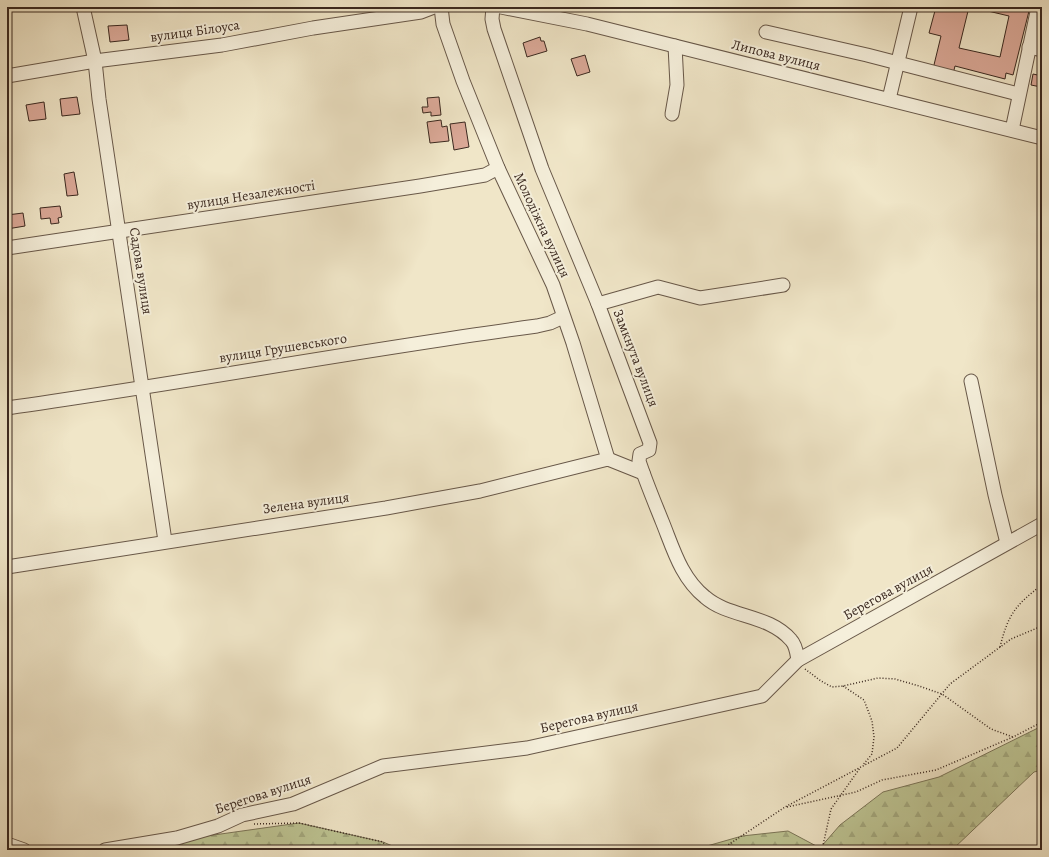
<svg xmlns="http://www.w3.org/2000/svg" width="1049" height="857" viewBox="0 0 1049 857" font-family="Alegreya,serif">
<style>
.forest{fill:url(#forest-firs);stroke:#7c7659}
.building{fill:#dba998;stroke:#3a281f}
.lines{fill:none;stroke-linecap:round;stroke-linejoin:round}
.minor-casing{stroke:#685849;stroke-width:15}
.path{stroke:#3a281f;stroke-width:1.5;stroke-dasharray:1 2;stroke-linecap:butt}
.minor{stroke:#f5efdb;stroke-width:13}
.labels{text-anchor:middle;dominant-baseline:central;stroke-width:4;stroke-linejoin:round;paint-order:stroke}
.street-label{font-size:14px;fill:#3a281f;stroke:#f5efdb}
</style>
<defs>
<pattern id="forest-firs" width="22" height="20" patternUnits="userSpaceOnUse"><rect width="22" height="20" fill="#bdc493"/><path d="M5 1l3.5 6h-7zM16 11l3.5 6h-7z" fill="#a3a87e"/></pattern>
</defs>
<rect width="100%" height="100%" fill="#f0e6c8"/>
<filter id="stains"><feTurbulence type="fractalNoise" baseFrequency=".005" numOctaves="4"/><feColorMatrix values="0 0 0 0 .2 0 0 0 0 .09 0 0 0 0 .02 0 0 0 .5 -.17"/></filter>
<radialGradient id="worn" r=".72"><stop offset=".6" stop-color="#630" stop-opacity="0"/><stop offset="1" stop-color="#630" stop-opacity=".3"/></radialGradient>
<!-- forest -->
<g class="forest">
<polygon points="1042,726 1042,770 1034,772 952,850 693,850 742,836 788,831 820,848 840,825 883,792 939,777"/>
<polygon points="299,823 383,842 402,850 107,850"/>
<polygon points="9,844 80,850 7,850"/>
</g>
<!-- building -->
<g class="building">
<polygon points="936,7 969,7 959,48 1000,57 1009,16 971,7 1030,7 1013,75 1006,73 1005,79 955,66 953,74 933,69 941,36 929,33"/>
<polygon points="127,25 129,40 110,42 108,26"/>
<polygon points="540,37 541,41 544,41 547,51 527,57 523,43"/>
<polygon points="585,55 590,72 577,76 571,59"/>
<polygon points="1033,74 1042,76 1041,87 1031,85"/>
<polygon points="77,97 80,114 62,116 60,99"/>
<polygon points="439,97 441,115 431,116 431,112 423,113 422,107 428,107 427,98"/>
<polygon points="44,102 46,119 29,121 26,105"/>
<polygon points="441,120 442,127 447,126 449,141 430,143 427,122"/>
<polygon points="465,122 469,147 454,150 450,124"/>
<polygon points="74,172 78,195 67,196 64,174"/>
<polygon points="60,206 62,217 58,218 59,223 51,224 50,218 41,219 40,208"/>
<polygon points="23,213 25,226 7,229 7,215"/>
</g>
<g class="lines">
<defs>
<g id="minor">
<polyline points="83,7 95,61 99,99 165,541"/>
<polyline points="441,7 443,24 463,81 498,168 553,285 573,343 608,459"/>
<path d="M493 7 492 19 494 29 542 169 598 304 650 443 649 450 640 454 639 461C646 482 654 501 662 521 673 548 681 578 705 597 729 618 769 614 791 640 796 645 797 654 798 660"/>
<polyline points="501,7 587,24 1042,138"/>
<polyline points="766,32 867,55 1018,94"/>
<polyline points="1029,47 1042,50"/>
<polyline points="7,76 95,61 222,45 313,28 421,12 434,7"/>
<polyline points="889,99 911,7"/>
<polyline points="672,114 677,85 675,46"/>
<polyline points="1012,130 1038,7"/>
<polyline points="7,248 420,186 485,175 498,168"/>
<polyline points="598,304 658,287 700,298 783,285"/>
<polyline points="971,381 995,495 1007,543"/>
<path d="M7 408C184 383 360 350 537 326L550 323 563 317"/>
<polyline points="7,567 386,508 480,491 608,459 643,473"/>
<polyline points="7,844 24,850"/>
<polyline points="105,850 177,838 218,826 242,815 293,804 383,766 527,748 762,696 798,660 1042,524"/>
</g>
</defs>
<!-- minor casing -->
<use href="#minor" class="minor-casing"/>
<!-- path -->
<g class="path">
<path d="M1000 647C1008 615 1015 605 1042 585"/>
<polyline points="805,669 821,681 832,687 843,686 878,678 895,679 919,686 942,694 991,729 1013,737"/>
<polyline points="843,686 864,700 872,721 874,737 872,754 863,765"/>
<polyline points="787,807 856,792 882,780 936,770 1013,737 1042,722"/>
<polyline points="254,824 299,823 383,842 388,850"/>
<polyline points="708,850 728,845 785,807 897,748 950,684 1011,639 1042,626"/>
<polyline points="822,850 831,809 860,768"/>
</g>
<!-- minor -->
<use href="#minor" class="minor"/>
</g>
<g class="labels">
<!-- street labels -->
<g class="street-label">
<text transform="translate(195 31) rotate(-8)">вулиця Білоуса</text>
<text transform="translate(776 55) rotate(14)">Липова вулиця</text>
<text transform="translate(251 195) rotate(-9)">вулиця Незалежності</text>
<text transform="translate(542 225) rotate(65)">Молодіжна вулиця</text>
<text transform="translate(141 271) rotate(81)">Садова вулиця</text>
<text transform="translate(283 348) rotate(-9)">вулиця Грушевського</text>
<text transform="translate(636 358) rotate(69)">Замкнута вулиця</text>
<text transform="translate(306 503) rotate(-8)">Зелена вулиця</text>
<text transform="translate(888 592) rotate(-29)">Берегова вулиця</text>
<text transform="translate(589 717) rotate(-13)">Берегова вулиця</text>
<text transform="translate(263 794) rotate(-18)">Берегова вулиця</text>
</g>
</g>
<!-- margin -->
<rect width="1049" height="857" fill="none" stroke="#f0e6c8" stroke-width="24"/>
<rect x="8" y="8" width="1033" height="841" fill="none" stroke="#3a281f" stroke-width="2"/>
<rect x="12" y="12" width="1025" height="833" fill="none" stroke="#3a281f"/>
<rect width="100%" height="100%" filter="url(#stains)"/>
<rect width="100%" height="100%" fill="url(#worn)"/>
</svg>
